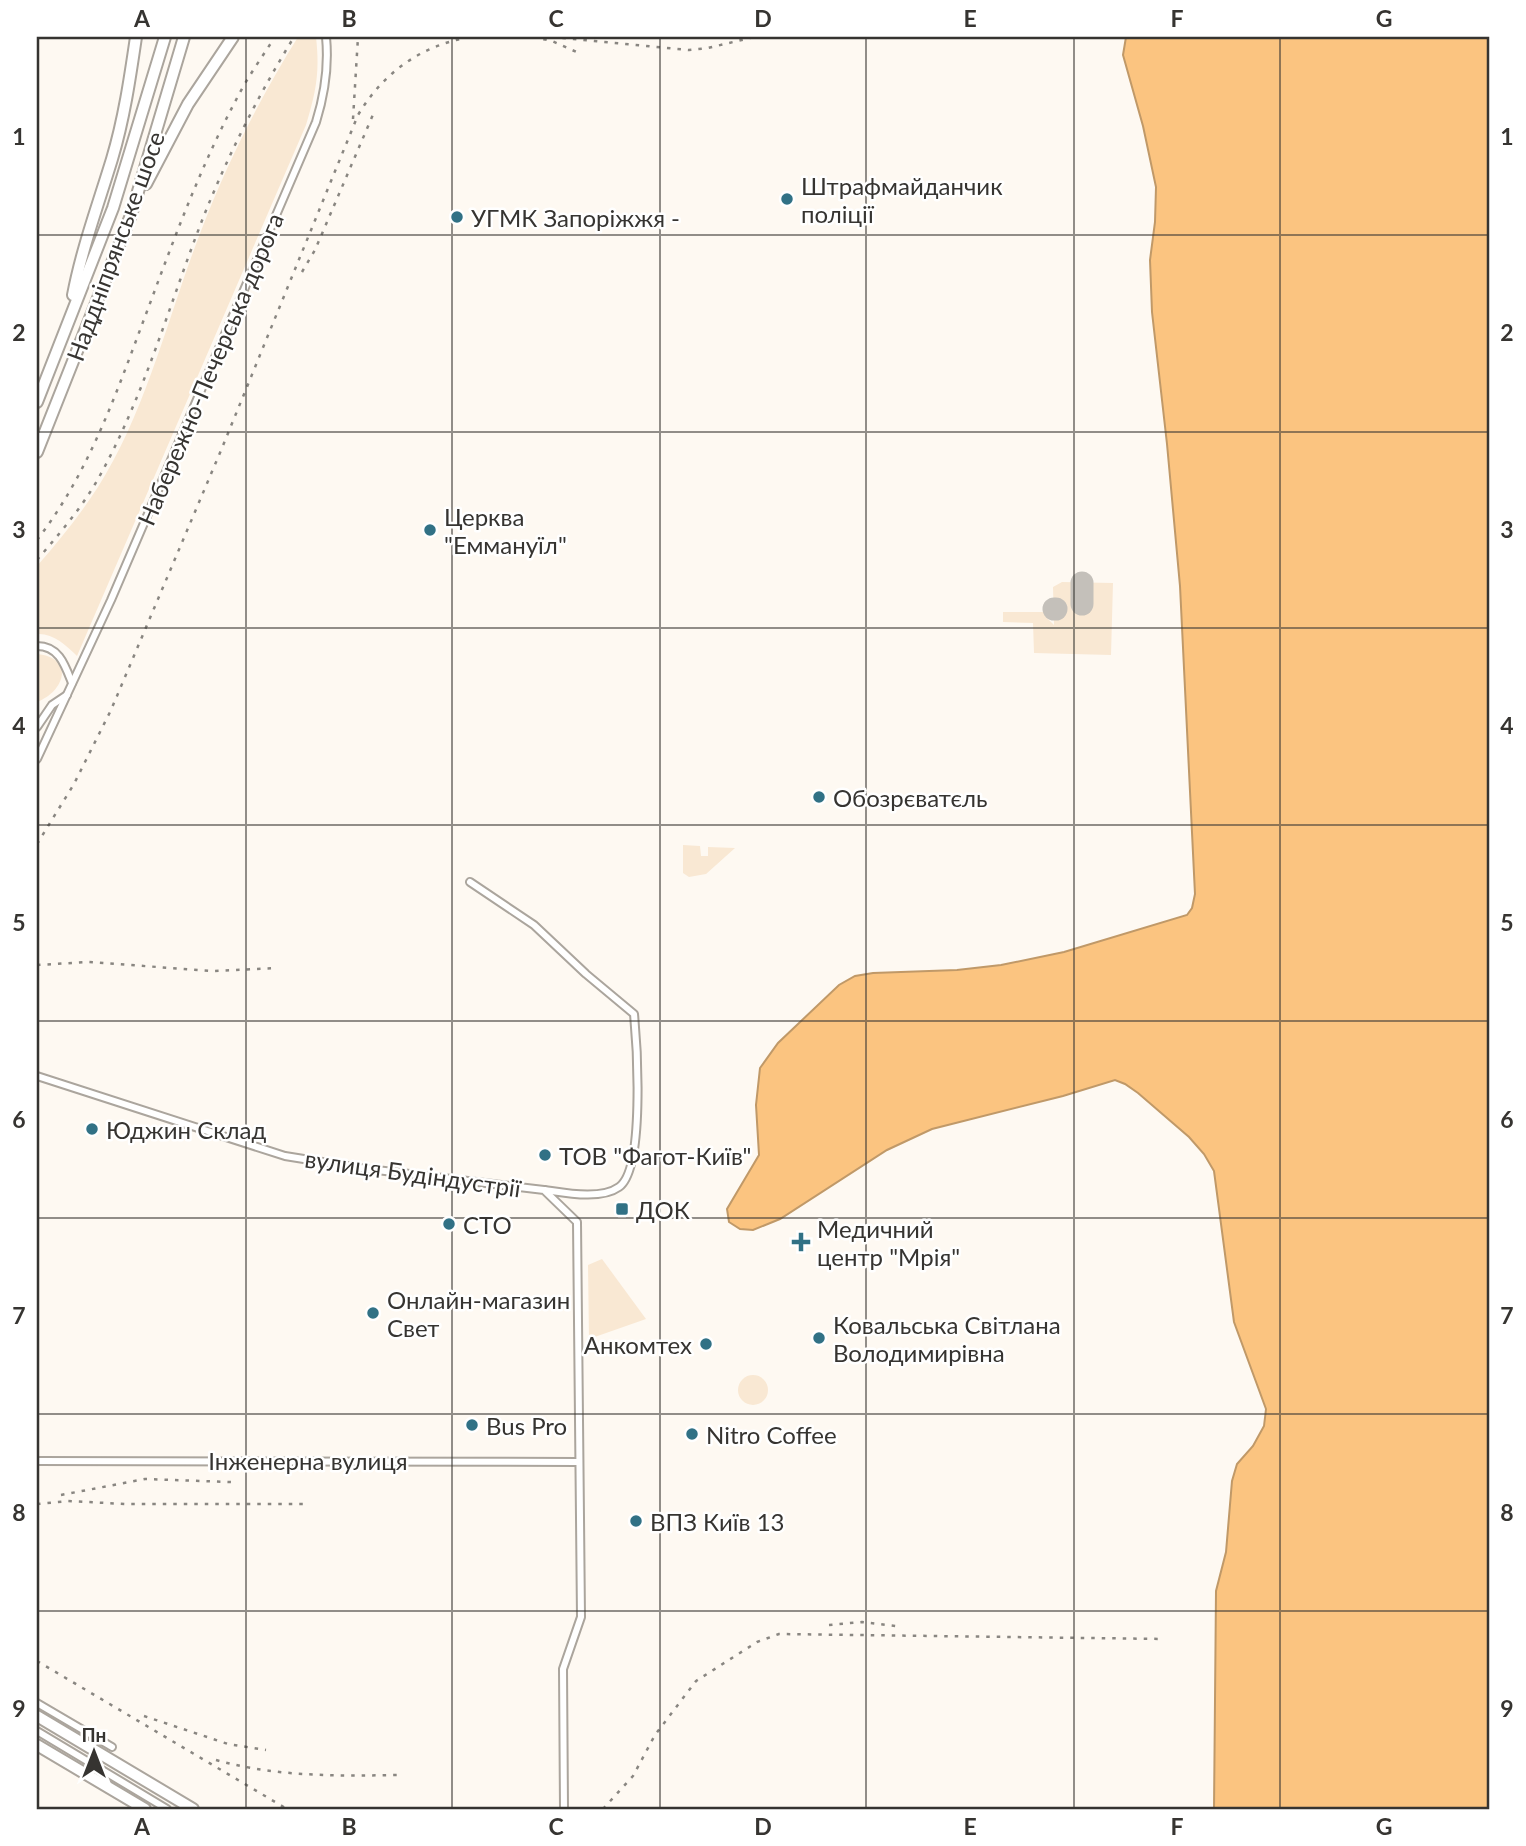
<svg xmlns="http://www.w3.org/2000/svg" width="1526" height="1846" viewBox="0 0 1526 1846" font-family="Lato,sans-serif">
<style>
.green{fill:#f9e8d3}
.water{fill:#fbc480;stroke:#c09968;stroke-width:2}
.lines{fill:none;stroke-linecap:round;stroke-linejoin:round}
.taxiway{stroke:#c4c0ba;stroke-width:23}
.minor-casing{stroke:#aba59d;stroke-width:10}
.primary-casing{stroke:#aba59d;stroke-width:14}
.trunk-casing{stroke:#aba59d;stroke-width:14}
.minor{stroke:#fff;stroke-width:6}
.primary{stroke:#fff;stroke-width:10}
.trunk{stroke:#fff;stroke-width:10}
.rail{stroke:#898681;stroke-width:2.5;stroke-dasharray:3.5 7;stroke-linecap:butt}
.grid{fill:none;stroke:#363431;stroke-width:2;stroke-opacity:0.55}
.poi-dot{fill:#317185;stroke:#fff;stroke-width:2.5}
.labels{text-anchor:middle;dominant-baseline:central;stroke-width:5;stroke-linejoin:round;paint-order:stroke}
.poi-label{font-size:24px;fill:#363431;stroke:#fff;text-anchor:start}
.street-label{font-size:24px;fill:#363431;stroke:#fff}
.neatline{fill:none;stroke:#363431;stroke-width:2.5}
.grid-label{font-size:23px;text-anchor:middle;font-weight:bold;fill:#363431}
</style>
<rect width="100%" height="100%" fill="#fef9f2"/>
<!-- green -->
<g class="green">
<path d="M298 37H316C320 73 316 91 306 125L77 656C66 645 53 633 37 634V566C59 541 80 515 98 487 146 412 169 313 201 231 227 163 260 98 298 37Z"/>
<polygon points="1062,582 1113,583 1111,655 1034,653 1033,623 1003,622 1003,612 1046,612 1046,617 1054,625 1053,587"/>
<path d="M37 654C75 658 65 691 37 702Z"/>
<polygon points="683,845 700,846 701,856 708,856 708,847 735,848 706,874 689,877 683,873"/>
<polygon points="602,1259 646,1319 589,1339 588,1265"/>
<circle cx="753" cy="1390" r="15"/>
</g>
<!-- water -->
<polygon class="water" points="1126,37 1489,37 1489,1809 1214,1809 1216,1591 1226,1552 1232,1481 1237,1464 1253,1446 1264,1426 1266,1409 1234,1322 1214,1171 1204,1154 1189,1137 1138,1093 1125,1084 1115,1080 1063,1096 932,1129 887,1150 780,1219 753,1230 740,1229 729,1222 727,1209 759,1155 756,1105 760,1068 778,1043 839,985 855,976 873,973 957,970 1001,965 1064,952 1187,915 1192,908 1195,894 1180,586 1167,444 1152,312 1150,260 1155,222 1156,187 1143,126 1123,55"/>
<g class="lines">
<!-- taxiway -->
<g class="taxiway">
<polyline points="1082,604 1082,583"/>
<polyline points="1054,609 1056,609"/>
</g>
<defs>
<g id="minor">
<path d="M37 646C59 646 65 665 72 683"/>
<polyline points="37,727 52,705 67,695"/>
<path d="M37 759 111 600 316 122C325 93 329 67 326 37"/>
<path d="M470 882 534 925 586 974 634 1014C637 1045 645 1169 619 1187 601 1200 566 1193 545 1190"/>
<polyline points="37,1076 285,1156 360,1168 544,1190 577,1222 581,1617 563,1669 564,1809"/>
<polyline points="37,1461 579,1462"/>
<polyline points="37,1703 112,1747"/>
<polyline points="37,1731 167,1809"/>
</g>
<g id="primary">
<polyline points="146,184 188,104 233,37"/>
<path d="M73 295C82 248 98 205 112 159 124 119 130 78 136 37"/>
<polyline points="37,402 113,208 165,37"/>
<polyline points="37,452 131,215 184,37"/>
</g>
<g id="trunk">
<polyline points="37,1716 193,1809"/>
<polyline points="37,1745 145,1809"/>
</g>
</defs>
<!-- minor casing -->
<use href="#minor" class="minor-casing"/>
<!-- primary casing -->
<use href="#primary" class="primary-casing"/>
<!-- trunk casing -->
<use href="#trunk" class="trunk-casing"/>
<!-- minor -->
<use href="#minor" class="minor"/>
<!-- primary -->
<use href="#primary" class="primary"/>
<!-- trunk -->
<use href="#trunk" class="trunk"/>
<!-- rail -->
<g class="rail">
<polyline points="533,37 552,41 581,54"/>
<polyline points="552,37 689,50 708,48 754,37"/>
<polyline points="353,119 358,37"/>
<polyline points="302,272 315,250 375,110"/>
<path d="M37 540C91 470 118 388 149 306 175 236 201 166 236 100 247 78 262 57 275 37"/>
<path d="M37 560C59 534 81 509 98 479 144 397 169 305 203 218 228 155 259 94 294 37"/>
<path d="M37 844 74 784 111 710 222 448 358 115C383 73 421 45 471 37"/>
<polyline points="37,965 88,962 213,971 277,968"/>
<polyline points="61,1495 145,1479 231,1482"/>
<polyline points="37,1504 68,1501 125,1504 309,1504"/>
<polyline points="829,1625 862,1622 896,1626"/>
<polyline points="37,1661 287,1809"/>
<polyline points="144,1716 228,1744 266,1750"/>
<path d="M216 1760C277 1777 337 1776 399 1775"/>
<polyline points="603,1809 633,1776 655,1735 696,1681 757,1642 779,1634 1164,1639"/>
</g>
</g>
<!-- grid -->
<path class="grid" d="M246 37V1809M452 37V1809M660 37V1809M866 37V1809M1074 37V1809M1280 37V1809M37 235H1489M37 432H1489M37 628H1489M37 825H1489M37 1021H1489M37 1218H1489M37 1414H1489M37 1611H1489"/>
<!-- markers -->
<g class="poi-dot">
<circle cx="787" cy="199" r="7"/>
<circle cx="457" cy="217" r="7"/>
<circle cx="430" cy="530" r="7"/>
<circle cx="819" cy="797" r="7"/>
<circle cx="92" cy="1129" r="7"/>
<circle cx="545" cy="1155" r="7"/>
<rect x="615" y="1202" width="14" height="14" rx="3.5"/>
<circle cx="449" cy="1224" r="7"/>
<path d="M797.5 1231.5h7v7h7v7h-7v7h-7v-7h-7v-7h7z"/>
<circle cx="373" cy="1313" r="7"/>
<circle cx="819" cy="1338" r="7"/>
<circle cx="706" cy="1344" r="7"/>
<circle cx="472" cy="1425" r="7"/>
<circle cx="692" cy="1434" r="7"/>
<circle cx="636" cy="1521" r="7"/>
</g>
<g class="labels">
<!-- poi labels -->
<g class="poi-label">
<text x="801" y="185">Штрафмайданчик<tspan x="801" dy="28">поліції</tspan></text>
<text x="471" y="217">УГМК Запоріжжя -</text>
<text x="444" y="516">Церква<tspan x="444" dy="28">"Еммануїл"</tspan></text>
<text x="833" y="797">Обозрєватєль</text>
<text x="106" y="1129">Юджин Склад</text>
<text x="559" y="1155">ТОВ "Фагот-Київ"</text>
<text x="636" y="1209">ДОК</text>
<text x="463" y="1224">СТО</text>
<text x="817" y="1228">Медичний<tspan x="817" dy="28">центр "Мрія"</tspan></text>
<text x="387" y="1299">Онлайн-магазин<tspan x="387" dy="28">Свет</tspan></text>
<text x="833" y="1324">Ковальська Світлана<tspan x="833" dy="28">Володимирівна</tspan></text>
<text x="692" y="1344" text-anchor="end">Анкомтех</text>
<text x="486" y="1425">Bus Pro</text>
<text x="706" y="1434">Nitro Coffee</text>
<text x="650" y="1521">ВПЗ Київ 13</text>
</g>
<!-- street labels -->
<g class="street-label">
<text transform="translate(115 246) rotate(-70)">Наддніпрянське шосе</text>
<text transform="translate(210 369) rotate(-67)">Набережно-Печерська дорога</text>
<text transform="translate(413 1173) rotate(8)">вулиця Будіндустрії</text>
<text x="308" y="1460">Інженерна вулиця</text>
</g>
</g>
<!-- border -->
<rect width="1526" height="1846" fill="none" stroke="#ffffff" stroke-width="77"/>
<!-- north arrow -->
<g transform="translate(94 1752)" stroke="#ffffff" stroke-width="5" paint-order="stroke">
<path d="M0-5L12 26L0 18L-12 26Z" fill="#363431"/>
<text y="-10" font-size="19" font-weight="bold" text-anchor="middle" fill="#363431">Пн</text>
</g>
<rect x="38" y="38" width="1450" height="1770" class="neatline"/>
<g class="grid-label">
<text x="142" y="27">A</text>
<text x="349" y="27">B</text>
<text x="556" y="27">C</text>
<text x="763" y="27">D</text>
<text x="970" y="27">E</text>
<text x="1177" y="27">F</text>
<text x="1384" y="27">G</text>
<text x="19" y="145">1</text>
<text x="1507" y="145">1</text>
<text x="19" y="341">2</text>
<text x="1507" y="341">2</text>
<text x="19" y="538">3</text>
<text x="1507" y="538">3</text>
<text x="19" y="734">4</text>
<text x="1507" y="734">4</text>
<text x="19" y="931">5</text>
<text x="1507" y="931">5</text>
<text x="19" y="1128">6</text>
<text x="1507" y="1128">6</text>
<text x="19" y="1324">7</text>
<text x="1507" y="1324">7</text>
<text x="19" y="1521">8</text>
<text x="1507" y="1521">8</text>
<text x="19" y="1717">9</text>
<text x="1507" y="1717">9</text>
<text x="142" y="1835">A</text>
<text x="349" y="1835">B</text>
<text x="556" y="1835">C</text>
<text x="763" y="1835">D</text>
<text x="970" y="1835">E</text>
<text x="1177" y="1835">F</text>
<text x="1384" y="1835">G</text>
</g>
</svg>
